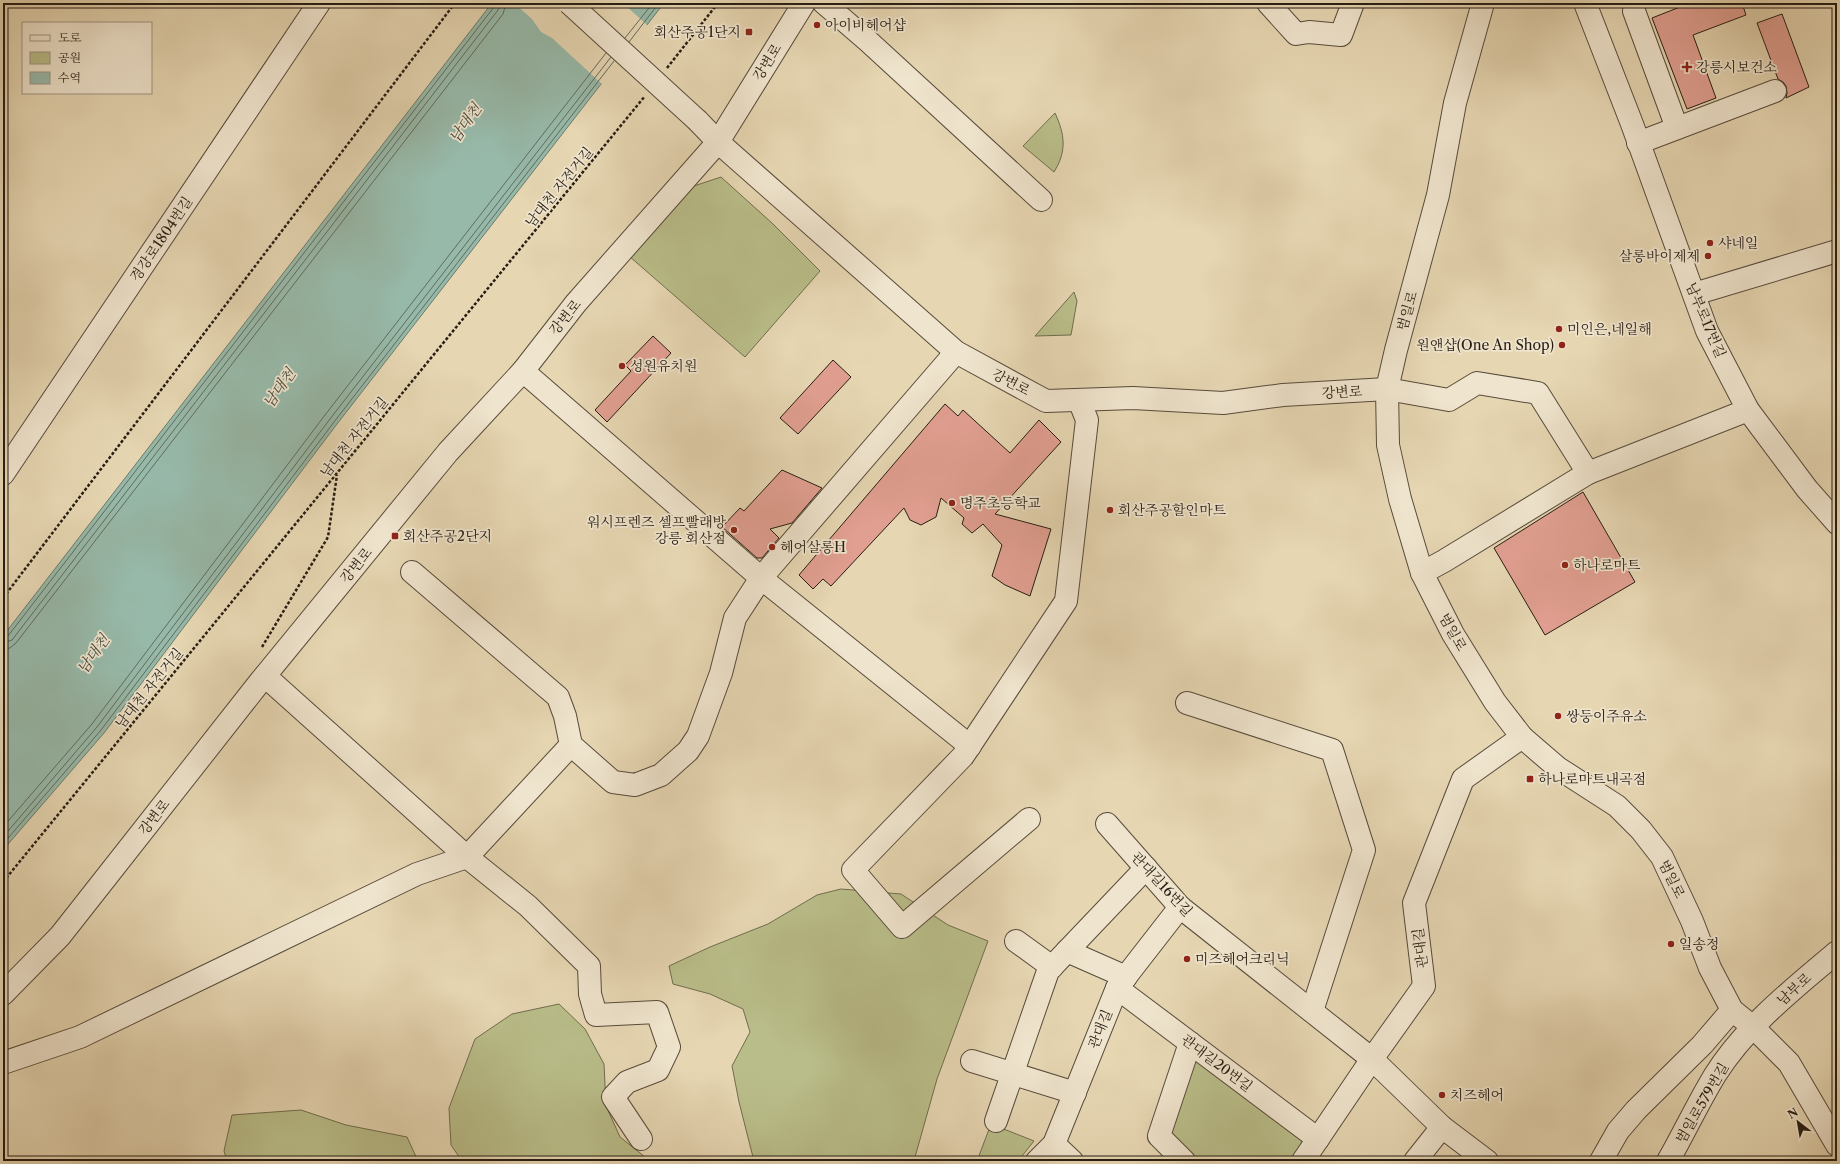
<svg xmlns="http://www.w3.org/2000/svg" width="1840" height="1164" viewBox="0 0 1840 1164" font-family="'Libre Caslon Text','Noto Serif KR',serif">
<style>
.green{fill:#b9bd89;stroke:#706d4e}
.water{fill:#97b9a9;stroke:#6a7b6d}
.pier{fill:#e6d6b2}
.lines{fill:none;stroke-linecap:round;stroke-linejoin:round}
.shore{stroke:#5f6b5e;stroke-width:1}
.building{fill:#e19f91;stroke:#271d13}
.minor-casing{stroke:#574b3b;stroke-width:24}
.path{stroke:#271d13;stroke-width:2.5;stroke-dasharray:3 2;stroke-linecap:butt}
.minor{stroke:#efe4cd;stroke-width:22}
.minor-bridge-casing{stroke:#574b3b;stroke-width:24;stroke-linecap:butt}
.minor-bridge{stroke:#efe4cd;stroke-width:22}
.poi-dot{fill:#8f2418;stroke:#efe4cd;stroke-width:1.5}
.labels{text-anchor:middle;dominant-baseline:central;stroke-width:3.5;stroke-linejoin:round;paint-order:stroke}
.poi-label{font-size:14px;fill:#271d13;stroke:#efe4cd;text-anchor:start}
.street-label{font-size:14px;fill:#271d13;stroke:#efe4cd}
.water-label{font-size:15px;font-style:italic;fill:#494c40;stroke:#efe4cd}
</style>
<rect width="100%" height="100%" fill="#e6d6b2"/>
<filter id="stains"><feTurbulence type="fractalNoise" baseFrequency=".005" numOctaves="4"/><feColorMatrix values="0 0 0 0 .2 0 0 0 0 .09 0 0 0 0 .02 0 0 0 .5 -.17"/></filter>
<radialGradient id="worn" r=".72"><stop offset=".6" stop-color="#630" stop-opacity="0"/><stop offset="1" stop-color="#630" stop-opacity=".3"/></radialGradient>
<!-- green -->
<g class="green">
<path d="M1055 113C1065 135 1067 151 1054 172L1023 146Z"/>
<polygon points="721,177 773,224 820,271 745,357 629,256 688,188"/>
<polygon points="1074,292 1077,301 1071,335 1035,336"/>
<polygon points="841,889 901,894 948,925 988,941 937,1079 915,1157 916,1161 754,1161 739,1102 732,1066 750,1032 743,1009 710,994 673,984 669,966 710,947 768,924 817,895"/>
<polygon points="559,1004 585,1029 604,1064 606,1106 620,1137 650,1161 462,1161 451,1145 449,1108 475,1039 512,1014"/>
<polygon points="1190,1043 1318,1139 1303,1161 1184,1161 1159,1136"/>
<polygon points="301,1110 346,1125 407,1137 418,1161 227,1161 224,1151 232,1115"/>
<polygon points="991,1124 1034,1141 1018,1161 977,1161"/>
</g>
<!-- water -->
<polygon class="water" points="492,3 664,3 337,424 104,733 3,850 3,636"/>
<!-- pier -->
<polygon class="pier" points="514,3 623,3 648,26 603,85 552,38 541,32 532,19"/>
<g class="lines">
<!-- shore -->
<g class="shore">
<polyline points="625,38 653,3"/>
<polyline points="629,42 659,3"/>
<polyline points="3,638 8,636 494,7 495,3"/>
<polyline points="3,643 12,640 498,10 500,3"/>
<polyline points="3,649 10,648 16,643 503,14 506,3"/>
<polyline points="3,827 92,724 325,415 606,53"/>
<polyline points="3,837 97,727 330,419 611,57"/>
<polyline points="3,844 101,730 334,422 614,61"/>
</g>
</g>
<!-- building -->
<g class="building">
<polygon points="1690,3 1742,3 1746,15 1693,35 1716,98 1687,109 1652,18"/>
<polygon points="1782,14 1809,87 1786,98 1787,93 1786,86 1783,82 1778,79 1757,23"/>
<polygon points="653,336 671,353 607,422 595,410 631,371 625,365"/>
<polygon points="833,360 851,377 798,434 780,418"/>
<polygon points="945,404 958,416 963,410 1010,453 1039,420 1061,442 995,514 1051,529 1030,596 1005,585 992,576 1002,545 983,524 972,533 962,524 964,518 941,498 936,517 921,525 910,520 904,508 831,586 823,579 813,589 799,575"/>
<polygon points="782,470 822,488 792,523 770,529 779,538 762,558 757,558 722,527 740,508 744,511"/>
<polygon points="1583,492 1635,582 1545,635 1494,548"/>
</g>
<g class="lines">
<defs>
<g id="minor">
<polyline points="824,3 868,41 1041,200"/>
<polyline points="1268,3 1296,34 1309,32 1341,35 1353,3"/>
<polyline points="1483,3 1455,103 1438,195 1396,350 1387,389 1388,445 1400,499 1422,573 1453,634 1495,702 1522,737 1558,768 1617,806 1641,830 1662,857 1692,921 1710,968 1732,1010 1753,1027 1789,1063 1837,1145"/>
<polyline points="1585,3 1632,124 1707,331 1748,410 1807,489 1837,523"/>
<polyline points="1634,11 1677,128"/>
<polyline points="698,121 718,142 956,352 1046,401 1133,398 1223,403 1283,395 1387,389 1449,400 1477,383 1538,393 1588,473 1748,410"/>
<polyline points="1638,143 1775,91"/>
<polyline points="1694,294 1837,251"/>
<polyline points="956,352 761,578 970,746"/>
<polyline points="3,474 319,3"/>
<polyline points="412,572 558,697 565,716 571,745 613,782 635,785 661,775 688,751 698,736 721,673 735,618 761,578 523,371"/>
<polyline points="1422,573 1444,561 1588,473"/>
<polyline points="265,676 467,857 528,906 589,966 590,994 596,1015 657,1012 669,1047 658,1070 627,1082 613,1097 641,1139"/>
<polyline points="1187,703 1332,750 1364,850 1312,1011"/>
<polyline points="1029,819 902,927 853,870 963,756 1066,601 1087,420 1079,400"/>
<polyline points="1107,824 1180,907 1372,1059 1442,1127 1487,1161"/>
<polyline points="1016,941 1052,967"/>
<polyline points="1067,951 1126,977"/>
<polyline points="1117,988 1318,1139"/>
<polyline points="3,994 60,936 259,683 448,452 523,371 576,303 718,142 804,3"/>
<polyline points="972,1061 1075,1093"/>
<polyline points="3,1063 80,1037 417,874 467,857 571,745"/>
<polyline points="996,1121 1048,971 1146,868"/>
<polyline points="1054,1144 1072,1161"/>
<polyline points="1037,1161 1054,1144 1117,988 1180,907"/>
<polyline points="1184,1161 1159,1136 1190,1043"/>
<polyline points="1303,1161 1372,1059 1424,986 1414,903 1463,779 1522,737"/>
<polyline points="1415,1161 1442,1127"/>
<polyline points="1601,1161 1618,1131 1636,1110 1702,1045 1732,1010"/>
<path d="M1668 1161C1684 1133 1698 1103 1715 1075 1746 1026 1793 989 1837 952"/>
</g>
</defs>
<!-- minor casing -->
<use href="#minor" class="minor-casing"/>
<!-- path -->
<g class="path">
<polyline points="667,68 718,3"/>
<polyline points="3,598 455,3"/>
<polyline points="262,647 328,537 337,475"/>
<polyline points="3,882 645,96"/>
</g>
<!-- minor -->
<use href="#minor" class="minor"/>
<defs>
<polyline id="minor-bridge" points="569,3 698,121"/>
</defs>
<!-- minor-bridge casing -->
<use href="#minor-bridge" class="minor-bridge-casing"/>
<!-- minor-bridge -->
<use href="#minor-bridge" class="minor-bridge"/>
</g>
<!-- markers -->
<g class="poi-dot">
<circle cx="817" cy="25" r="4"/>
<rect x="745" y="28" width="8" height="8" rx="2"/>
<path d="M1685 61h4v4h4v4h-4v4h-4v-4h-4v-4h4z"/>
<circle cx="1710" cy="243" r="4"/>
<circle cx="1708" cy="256" r="4"/>
<circle cx="1559" cy="329" r="4"/>
<circle cx="1562" cy="345" r="4"/>
<circle cx="622" cy="366" r="4"/>
<circle cx="952" cy="503" r="4"/>
<circle cx="1110" cy="510" r="4"/>
<circle cx="734" cy="530" r="4"/>
<rect x="391" y="532" width="8" height="8" rx="2"/>
<circle cx="772" cy="547" r="4"/>
<circle cx="1565" cy="565" r="4"/>
<circle cx="1558" cy="716" r="4"/>
<rect x="1526" y="775" width="8" height="8" rx="2"/>
<circle cx="1671" cy="944" r="4"/>
<circle cx="1187" cy="959" r="4"/>
<circle cx="1442" cy="1095" r="4"/>
</g>
<g class="labels">
<!-- poi labels -->
<g class="poi-label">
<text x="825" y="25">아이비헤어샵</text>
<text x="741" y="32" text-anchor="end">회산주공1단지</text>
<text x="1696" y="67">강릉시보건소</text>
<text x="1718" y="243">샤네일</text>
<text x="1700" y="256" text-anchor="end">살롱바이제제</text>
<text x="1567" y="329">미인은,네일해</text>
<text x="1554" y="345" text-anchor="end">원앤샵(One An Shop)</text>
<text x="630" y="366">성원유치원</text>
<text x="960" y="503">명주초등학교</text>
<text x="1118" y="510">회산주공할인마트</text>
<text x="726" y="522" text-anchor="end">워시프렌즈 셀프빨래방<tspan x="726" dy="16">강릉 회산점</tspan></text>
<text x="403" y="536">회산주공2단지</text>
<text x="780" y="547">헤어살롱H</text>
<text x="1573" y="565">하나로마트</text>
<text x="1566" y="716">쌍둥이주유소</text>
<text x="1538" y="779">하나로마트내곡점</text>
<text x="1679" y="944">일송정</text>
<text x="1195" y="959">미즈헤어크리닉</text>
<text x="1450" y="1095">치즈헤어</text>
</g>
<!-- street labels -->
<g class="street-label">
<text transform="translate(767 62) rotate(-58)">강변로</text>
<text transform="translate(559 187) rotate(-51)">남대천 자전거길</text>
<text transform="translate(161 239) rotate(-56)">경강로1804번길</text>
<text transform="translate(1407 311) rotate(-74)">범일로</text>
<text transform="translate(565 317) rotate(-51)">강변로</text>
<text transform="translate(1706 320) rotate(67)">남부로17번길</text>
<text transform="translate(1011 382) rotate(28)">강변로</text>
<text transform="translate(1342 392) rotate(-3)">강변로</text>
<text transform="translate(354 437) rotate(-51)">남대천 자전거길</text>
<text transform="translate(356 565) rotate(-51)">강변로</text>
<text transform="translate(1453 632) rotate(61)">범일로</text>
<text transform="translate(149 688) rotate(-51)">남대천 자전거길</text>
<text transform="translate(154 817) rotate(-52)">강변로</text>
<text transform="translate(1672 879) rotate(64)">범일로</text>
<text transform="translate(1162 884) rotate(47)">관대길16번길</text>
<text transform="translate(1420 948) rotate(-97)">관대길</text>
<text transform="translate(1794 989) rotate(-42)">남부로</text>
<text transform="translate(1100 1029) rotate(-68)">관대길</text>
<text transform="translate(1217 1063) rotate(37)">관대길20번길</text>
<text transform="translate(1702 1103) rotate(-60)">범일로579번길</text>
</g>
<!-- water labels -->
<g class="water-label">
<text transform="translate(465 123) rotate(-55)">남대천</text>
<text transform="translate(279 388) rotate(-55)">남대천</text>
<text transform="translate(93 654) rotate(-55)">남대천</text>
</g>
</g>
<!-- margin -->
<rect width="1840" height="1164" fill="none" stroke="#e6d6b2" stroke-width="16"/>
<rect x="4" y="4" width="1832" height="1156" fill="none" stroke="#271d13" stroke-width="2"/>
<rect x="8" y="8" width="1824" height="1148" fill="none" stroke="#271d13"/>
<!-- legend -->
<rect x="22" y="22" width="130" height="72" fill="#efe4cd" stroke="#9f9483"/>
<rect x="30" y="35" width="20" height="6" fill="#efe4cd" stroke="#9f9483"/>
<text x="58" y="42" font-size="12" fill="#271d13">도로</text>
<rect x="30" y="52" width="20" height="12" fill="#b9bd89" stroke="#9f9483"/>
<text x="58" y="62" font-size="12" fill="#271d13">공원</text>
<rect x="30" y="72" width="20" height="12" fill="#97b9a9" stroke="#9f9483"/>
<text x="58" y="82" font-size="12" fill="#271d13">수역</text>
<!-- north arrow -->
<g transform="translate(1798 1122) rotate(329)" stroke="#efe4cd" stroke-width="3" paint-order="stroke">
<path d="M0-3L7 15L0 10L-7 15Z" fill="#271d13"/>
<text y="-6" font-size="11" font-weight="bold" text-anchor="middle" fill="#271d13">N</text>
</g>
<rect width="100%" height="100%" filter="url(#stains)"/>
<rect width="100%" height="100%" fill="url(#worn)"/>
</svg>
